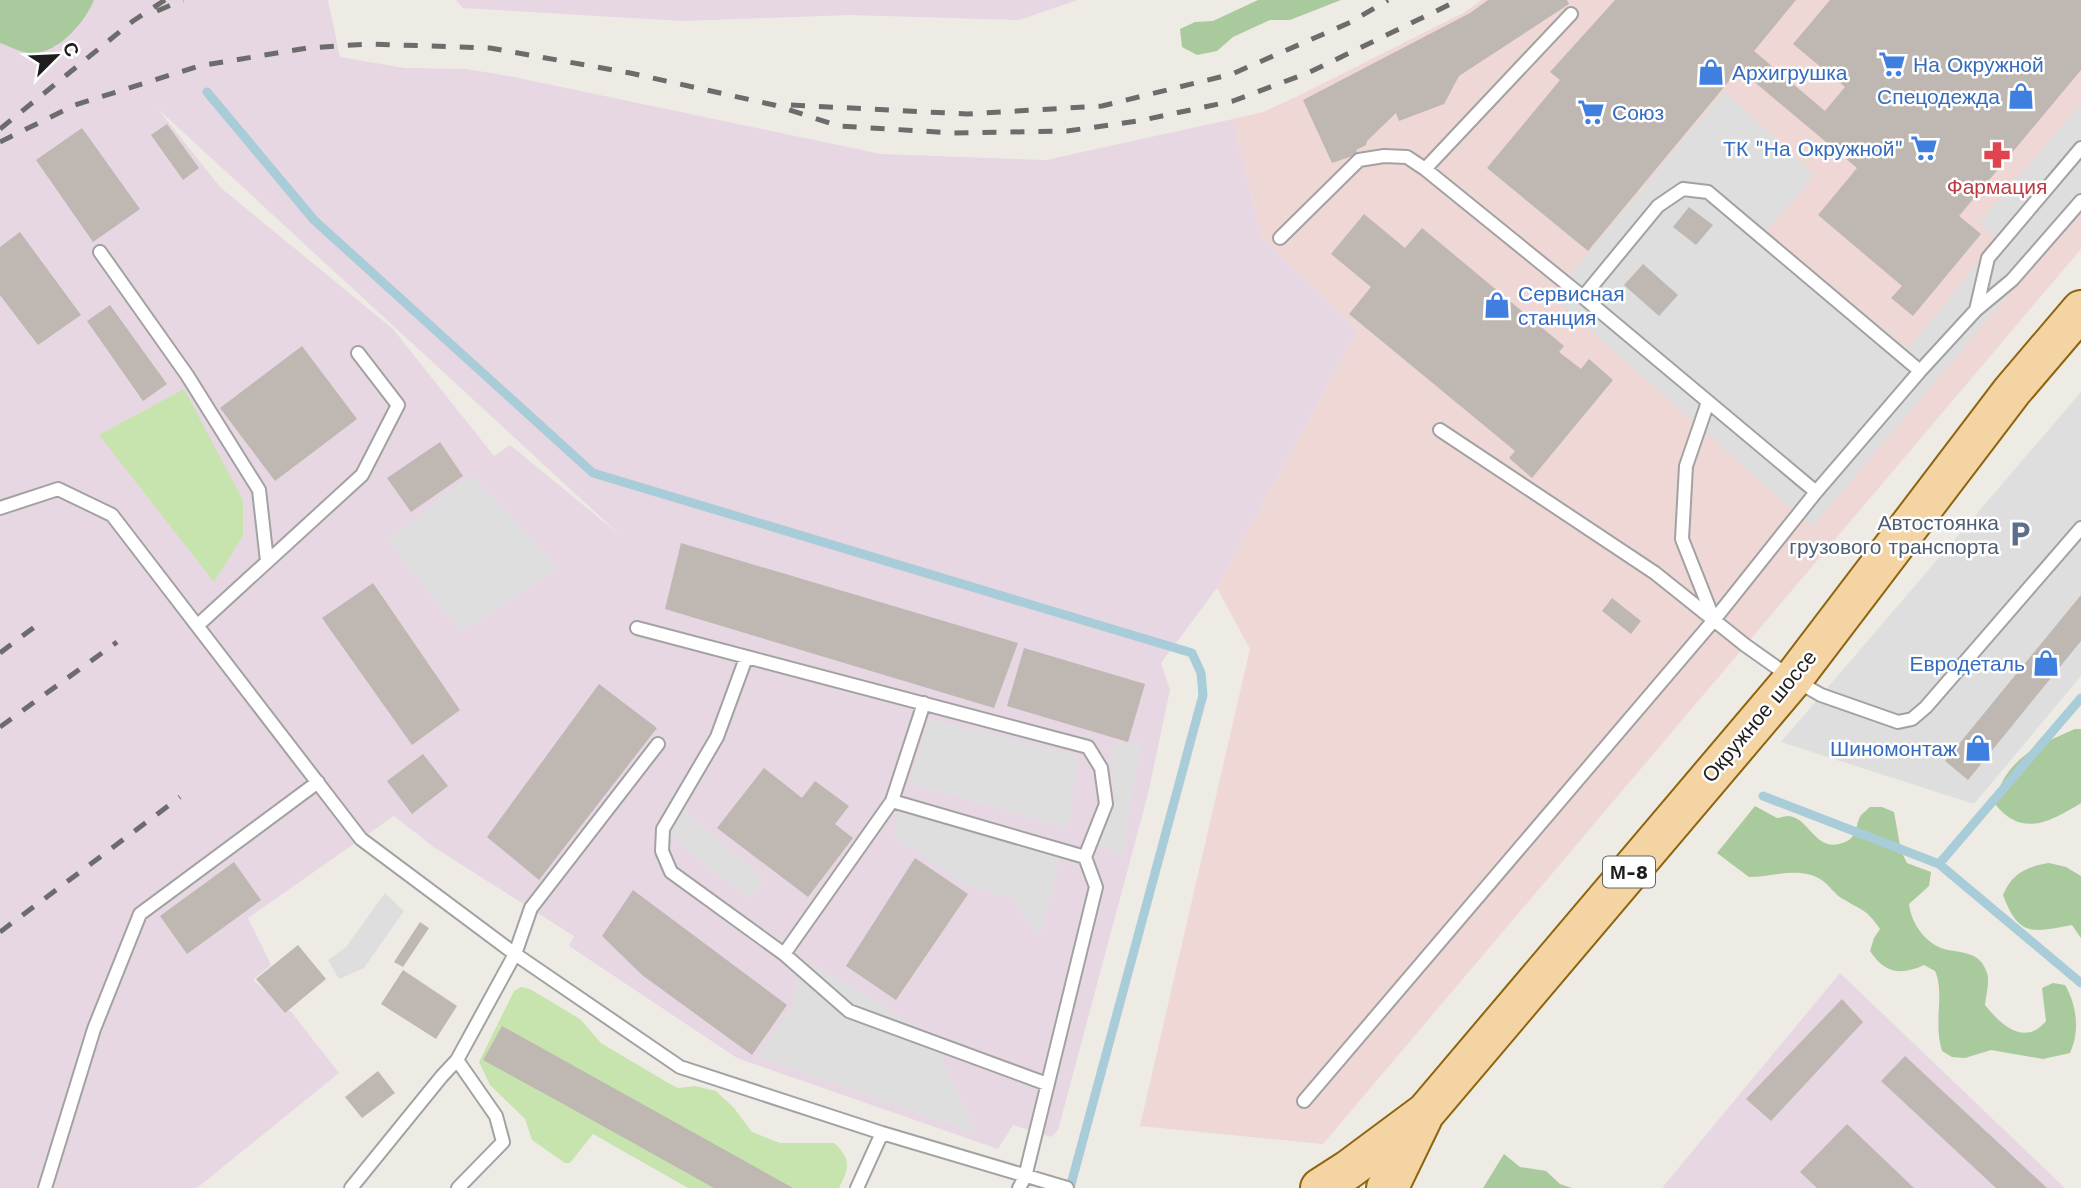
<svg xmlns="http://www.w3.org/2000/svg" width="2081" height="1188" viewBox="0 0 2081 1188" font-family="'Work Sans',sans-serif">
	<rect width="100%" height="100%" fill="#eeebe5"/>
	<!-- commercial -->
	<path fill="#eed7d5" d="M1481 0H2081V249L1323 1144 1140 1126 1250 649 1217 588 1358 330 1262 238 1233 119 1263 112 1298 96 1465 12Z"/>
	<!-- industrial -->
	<path fill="#e7d7e3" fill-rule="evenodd" d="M94 0H328L340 57 405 68 466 69 509 76 881 154 1046 160 1233 119 1262 238 1358 330 1217 588 1161 663 1170 690 1148 794 1058 1130 1051 1137 1013 1125 998 1149 737 1058 569 946 574 936 435 848 394 816 248 918 271 965 253 980 292 1013 339 1073 197 1188H0V43L20 51 56 46 75 28ZM158 109 620 535 510 445 494 456 393 329 221 188Z
		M456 0H1078L1019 20 849 15 682 21 463 8Z
		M1840 973 2065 1188H1662Z"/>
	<!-- grass -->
	<path fill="#c7e4ae" d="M184 389 243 500V536L214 582 99 435Z
		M521 987 530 989 580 1019 601 1043 670 1084 678 1088 695 1086 716 1091 734 1108 752 1132 780 1143H834C852 1159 849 1169 839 1188H688L593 1134 570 1163H565L532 1140 525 1119 490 1085 479 1062 514 991Z"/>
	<!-- forest -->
	<path fill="#a9ca9d" d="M0 0H94C85 22 58 54 32 53 21 53 11 47 0 43Z
		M1258 0H1341L1290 20H1270L1233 37 1217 51 1197 55 1182 47 1180 29 1195 22 1213 21Z
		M2075 729H2081V803C2050 822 2022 838 1995 804 2003 760 2038 745 2075 729Z
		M1755 806 1777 818C1781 818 1785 816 1788 816 1810 817 1815 855 1845 842 1858 837 1855 825 1861 815 1864 812 1867 810 1870 807H1882L1894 812 1901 851 1907 863 1931 872 1929 886 1909 904C1911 924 1927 946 1948 950 1965 953 1981 953 1987 973 1990 982 1986 995 1985 1005 2001 1025 2025 1047 2046 1021L2042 988 2053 983 2065 985C2077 1005 2080 1032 2070 1053L2043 1059 1991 1050 1965 1058 1952 1057 1942 1051C1933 1023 1945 993 1935 971L1924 965C1901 976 1884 973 1870 951L1874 938 1880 929C1866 908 1862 911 1843 899 1835 895 1830 886 1823 881 1801 865 1773 877 1749 877L1717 853Z
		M2049 863 2066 867 2081 876V938L2072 925C2033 932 2019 938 2003 895 2012 873 2026 867 2049 863Z
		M1504 1154 1520 1167 1546 1171 1560 1184 1572 1188H1483Z"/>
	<!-- parking -->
	<path fill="#dedede" d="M1724 91 1815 175 1765 232 1908 348 1997 240 1979 223 2081 103V209L1812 527 1552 296Z
		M2081 392V676L1974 804 1781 742Z
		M471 475 559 568 460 631 388 540Z
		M930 719 1079 756 1067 828 910 783Z
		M1141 743 1121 858 1099 844 1116 802 1110 745Z
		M671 799 764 879 748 899 657 824Z
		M899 812 1061 857 1040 936 1012 898 969 887 893 836Z
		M385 893 404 911 364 968 339 979 328 960 346 947Z
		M801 957 931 1035 976 1134 758 1056 793 1005Z"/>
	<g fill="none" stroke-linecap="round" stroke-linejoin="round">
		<!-- stream -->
		<path stroke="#a8ccd8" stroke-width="9" d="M207 92 314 220 593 473 1192 653 1201 673 1203 695 1070 1188
			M1763 796 1939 864 2081 983
			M1939 864 2081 698"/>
	</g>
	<!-- building -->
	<path fill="#beb7b2" d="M1488 0H1567L1569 4 1459 76 1444 104 1399 121 1396 113 1367 141 1366 145 1356 150 1358 154 1332 163 1303 100 1470 13Z
		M1615 0H1796L1754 51 1825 111 1845 87 1793 44 1830 0H2081V70L1959 216 1981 234 1913 316 1891 298 1902 286 1818 215 1857 168 1739 69 1588 251 1487 168 1560 80 1550 72Z
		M167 124 199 168 183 180 151 135Z
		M82 128 140 209 93 242 36 160Z
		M1689 207 1713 225 1696 245 1673 227Z
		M1364 214 1405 248 1422 228 1564 346 1559 352 1581 369 1589 359 1613 380 1532 478 1509 458 1515 451 1349 314 1371 287 1331 254Z
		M20 232 81 315 38 345 0 295V247Z
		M1643 264 1678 295 1659 316 1624 285Z
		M110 305 167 384 143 401 87 321Z
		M302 346 357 419 275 481 220 408Z
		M440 442 463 476 411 512 387 478Z
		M681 543 1018 643 994 708 665 609Z
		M373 583 460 710 412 745 322 618Z
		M2081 595V641L1968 780 1945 761Z
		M1612 598 1641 621 1631 634 1602 611Z
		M1024 648 1145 684 1128 742 1007 706Z
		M599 684 657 728 539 880 487 837Z
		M423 754 448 786 412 814 387 781Z
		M764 768 802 798 815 781 849 806 835 824 853 838 808 897 717 828Z
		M915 858 968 894 896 1000 846 966Z
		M234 862 261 900 187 954 160 916Z
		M633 890 787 1005 752 1055 642 975 602 936Z
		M420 922 429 928 403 967 394 962Z
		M298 945 326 979 285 1013 256 979Z
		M403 970 457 1006 436 1039 381 1004Z
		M1842 999 1863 1022 1771 1121 1746 1099Z
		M502 1026 793 1188H714L565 1105 483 1060Z
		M1905 1056 2047 1188H1996L1881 1081Z
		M378 1071 395 1093 362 1118 345 1097Z
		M1847 1124 1914 1188H1817L1800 1172Z"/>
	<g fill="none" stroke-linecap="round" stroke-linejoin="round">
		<defs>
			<path id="lane" d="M1425 169 1571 14
				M1280 238 1359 160 1384 156 1407 157 1425 169 1583 297 1816 492
				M100 252 187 375 259 490 267 561
				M1976 310 2012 280 2081 201
				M1920 371 1976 310 1988 258 2081 148
				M1708 402 1686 466 1682 539 1714 620
				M1440 430 1655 573 1745 645 1793 679 1821 695 1898 722 1912 719 1926 707 2081 528
				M0 508 58 489 112 515 361 839 515 954 680 1067 882 1133 1067 1188
				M198 625 362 475 398 405 358 353
				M637 628 1088 747 1101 768 1106 804 1085 857 1096 887 1025 1177 1019 1188
				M746 658 717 737 663 829 662 851 671 872 784 954 849 1011 1047 1084
				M892 801 1085 857
				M784 954 892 801 924 703
				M1304 1101 1714 620 1816 492 1920 371 1708 192 1683 189 1658 206 1583 297
				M45 1188 94 1029 140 914 318 782
				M351 1188 442 1076 457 1060
				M458 1188 503 1142 496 1116 457 1060 515 954 531 908 658 744
				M857 1188 882 1133"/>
			<path id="primary" d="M1320 1188 1348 1170 1426 1112 1793 679 2012 391 2081 310
				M1386 1188 1393 1179 1423 1117"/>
		</defs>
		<!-- lane casing -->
		<use href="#lane" stroke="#a2a2a2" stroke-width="16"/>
		<!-- primary casing -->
		<use href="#primary" stroke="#8c650c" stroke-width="42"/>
		<!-- lane -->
		<use href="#lane" stroke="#fff" stroke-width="12"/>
		<!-- primary -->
		<use href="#primary" stroke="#f4d4a3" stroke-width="38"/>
		<!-- rail -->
		<path stroke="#6c6c6c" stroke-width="5" stroke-dasharray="14 14" stroke-linecap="butt" d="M157 11 183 0
			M791 105 967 114 1102 106 1232 74 1351 22 1388 0
			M0 129 133 21 165 0
			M0 142 75 105 199 66 307 48 369 44 490 48 630 73 774 105 839 126 954 133 1067 131 1138 121 1233 101 1310 72 1459 0
			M0 653 41 622
			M0 727 117 642
			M0 932 180 797"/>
	</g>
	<!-- icons -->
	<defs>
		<symbol id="supermarket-bare" viewBox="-9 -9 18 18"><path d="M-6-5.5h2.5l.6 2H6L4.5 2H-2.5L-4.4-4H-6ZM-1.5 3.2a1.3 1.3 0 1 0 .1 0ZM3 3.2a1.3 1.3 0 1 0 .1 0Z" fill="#3f7fe0" stroke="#fff" stroke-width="2.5" paint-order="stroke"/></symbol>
		<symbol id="shop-bare" viewBox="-9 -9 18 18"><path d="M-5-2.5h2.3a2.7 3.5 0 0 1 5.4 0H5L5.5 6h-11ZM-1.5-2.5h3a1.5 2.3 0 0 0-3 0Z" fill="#3f7fe0" stroke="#fff" stroke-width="2.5" paint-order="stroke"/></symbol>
		<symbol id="pharmacy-bare" viewBox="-9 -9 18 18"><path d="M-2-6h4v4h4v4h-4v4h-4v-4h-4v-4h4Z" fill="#e0444e" stroke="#fff" stroke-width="2.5" paint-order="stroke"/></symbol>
		<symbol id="parking-bare" viewBox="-9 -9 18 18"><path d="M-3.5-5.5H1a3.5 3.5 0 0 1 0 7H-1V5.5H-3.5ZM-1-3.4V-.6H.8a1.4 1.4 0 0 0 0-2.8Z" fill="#5c6f8a" stroke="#fff" stroke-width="2.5" paint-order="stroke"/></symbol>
	</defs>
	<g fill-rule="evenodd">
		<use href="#supermarket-bare" x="1873" y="45" width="38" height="38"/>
		<use href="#shop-bare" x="1692" y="53" width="38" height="38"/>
		<use href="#shop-bare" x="2002" y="77" width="38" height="38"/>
		<use href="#supermarket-bare" x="1572" y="93" width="38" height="38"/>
		<use href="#supermarket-bare" x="1905" y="129" width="38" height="38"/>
		<use href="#pharmacy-bare" x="1978" y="136" width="38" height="38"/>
		<use href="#shop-bare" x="1478" y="286" width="38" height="38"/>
		<use href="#parking-bare" x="2001" y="515" width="38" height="38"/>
		<use href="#shop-bare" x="2027" y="644" width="38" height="38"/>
		<use href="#shop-bare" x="1959" y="729" width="38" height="38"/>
	</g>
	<g text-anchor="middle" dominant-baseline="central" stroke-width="5" stroke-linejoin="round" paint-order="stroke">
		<!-- shield labels -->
		<rect fill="#fff" stroke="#626262" stroke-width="2" x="1603" y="856.5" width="52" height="31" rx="5"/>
		<g font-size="19" font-weight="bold" fill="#1e1e1e">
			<text x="1629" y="872">М-8</text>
		</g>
		<!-- shop labels -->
		<g font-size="21" fill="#366cbe" stroke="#fff" text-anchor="start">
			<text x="1913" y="64">На Окружной</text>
			<text x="1732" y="72">Архигрушка</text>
			<text x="2000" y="96" text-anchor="end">Спецодежда</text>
			<text x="1612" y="112">Союз</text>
			<text x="1903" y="148" text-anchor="end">ТК "На Окружной"</text>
			<text x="1518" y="293">Сервисная<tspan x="1518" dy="24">станция</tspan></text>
			<text x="2025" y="663" text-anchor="end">Евродеталь</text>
			<text x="1957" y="748" text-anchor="end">Шиномонтаж</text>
		</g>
		<!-- health labels -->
		<g font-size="21" fill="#be3a42" stroke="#fff">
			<text x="1997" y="186">Фармация</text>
		</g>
		<!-- service labels -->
		<g font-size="21" fill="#4e5e75" stroke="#fff" text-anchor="end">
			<text x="1999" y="522">Автостоянка<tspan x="1999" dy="24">грузового транспорта</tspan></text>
		</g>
		<!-- street labels -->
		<g font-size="21" fill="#1e1e1e" stroke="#fff">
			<text transform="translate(1759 716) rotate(-50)">Окружное шоссе</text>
		</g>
	</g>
	<!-- north arrow -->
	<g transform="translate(56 56) rotate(66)" stroke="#ffffff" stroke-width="5" paint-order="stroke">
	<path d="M0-5L12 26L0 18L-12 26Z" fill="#1e1e1e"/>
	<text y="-10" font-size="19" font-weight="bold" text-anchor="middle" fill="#1e1e1e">С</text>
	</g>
</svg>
